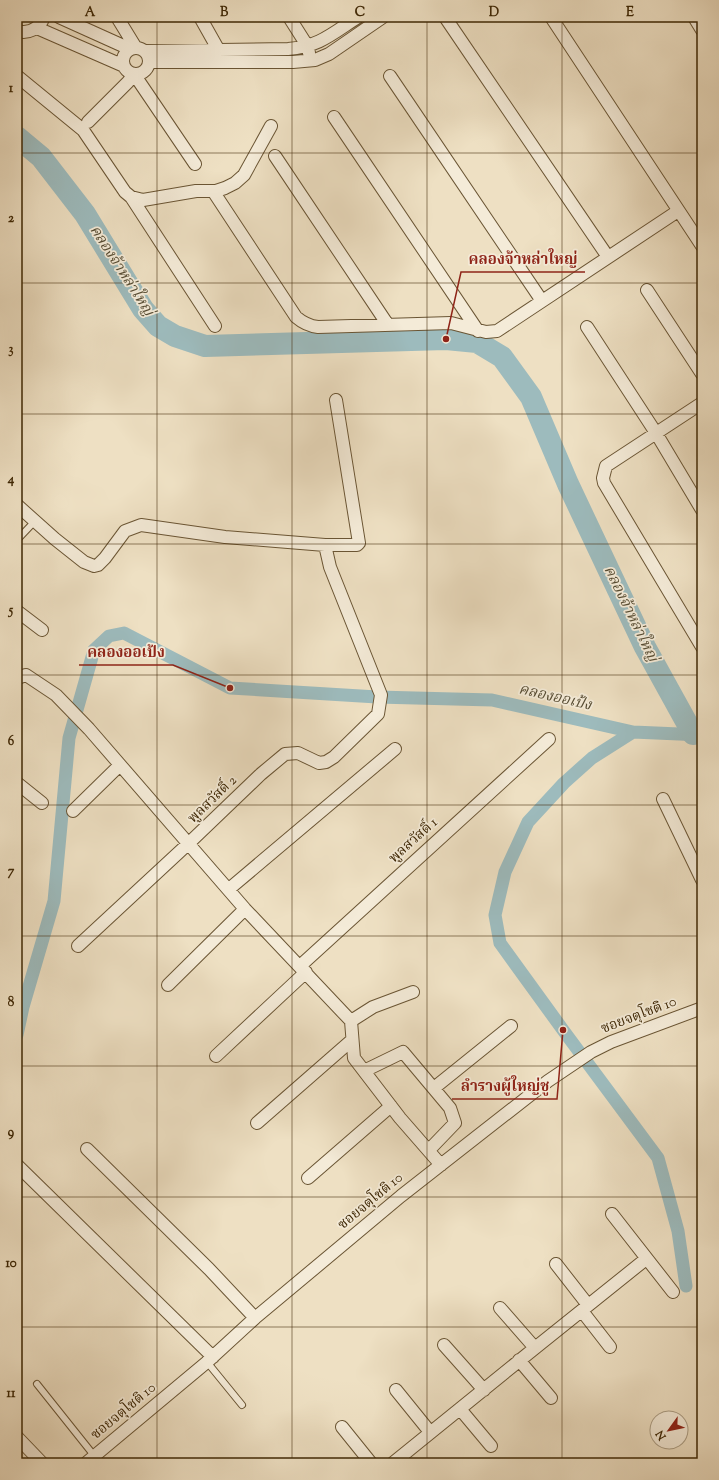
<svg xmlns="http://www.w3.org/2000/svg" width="719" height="1480" viewBox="0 0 719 1480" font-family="'Sorts Mill Goudy','Noto Serif Thai',serif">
	<rect width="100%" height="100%" fill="#eee0c3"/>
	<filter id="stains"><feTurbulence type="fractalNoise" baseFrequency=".005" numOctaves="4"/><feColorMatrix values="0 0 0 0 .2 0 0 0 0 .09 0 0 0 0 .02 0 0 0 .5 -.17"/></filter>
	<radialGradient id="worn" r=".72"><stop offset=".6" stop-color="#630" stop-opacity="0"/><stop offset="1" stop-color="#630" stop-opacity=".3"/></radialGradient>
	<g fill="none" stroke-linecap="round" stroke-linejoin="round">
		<!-- canal -->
		<path stroke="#9dbbbd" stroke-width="13" d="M633 732 592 758 564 783 528 822 505 872 495 915 500 943 563 1030 658 1158 678 1231 686 1286
			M17 1035 23 1007 54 901 69 738 94 650 109 636 124 633 230 688 377 697 492 700 633 732 702 735"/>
		<!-- river -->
		<path stroke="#9dbbbd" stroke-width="22" d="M17 137 41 157 85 214 143 309 158 326 175 336 205 346 446 339 477 342 502 357 531 397 568 484 645 647 693 734"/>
		<defs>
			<path id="service" d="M17 540 35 521
				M207 1362 242 1405
				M37 1384 100 1463"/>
			<path id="minor" d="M59 17 130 49
				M117 17 136 48
				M200 17 218 49V55
				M289 17 308 47 309 53
				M445 17 608 257
				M551 17 702 246
				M694 17 702 30
				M37 28 124 66
				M17 31C29 34 39 29 44 17
				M123 61a13 13 0 1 1 26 0a13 13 0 1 1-26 0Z
				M144 51 288 49C319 47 333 33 358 17
				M149 62H293L315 60 329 54 383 17
				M17 76 83 130 125 192 131 197 143 200 196 191H216L225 188 235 183 244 175 271 126
				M390 76 542 301
				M334 117 478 331
				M88 122 128 82 134 74 195 164
				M275 156 388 325
				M213 191 296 317C303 323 309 326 318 327L451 323 486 332 497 331 678 211
				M131 197 215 326
				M647 290 702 374
				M587 327 656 433 702 510
				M702 403 606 466 603 478 604 483 702 647
				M17 505 55 539 84 562 94 566 98 565 105 558 125 531 141 525 225 537 325 545 330 567 381 695 378 714 334 757 326 762 319 763 298 753 285 754 261 774 189 843 78 946
				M325 545H357L359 543 336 400
				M17 611 42 630
				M17 678 26 675 56 695 89 729 245 909 351 1021 354 1058 400 1118 441 1165
				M17 783 42 803
				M663 799 702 880
				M73 811 120 765
				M229 889 395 749
				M300 966 549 739
				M168 985 245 909
				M351 1021 373 1007 413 992
				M216 1056 306 972
				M364 1071 403 1052 450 1108 455 1123 429 1150
				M434 1088 511 1026
				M257 1123 352 1040
				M87 1149 209 1269 255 1318
				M17 1165 213 1357
				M308 1178 391 1106
				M612 1214 673 1292
				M556 1264 588 1305
				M500 1308 535 1348
				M582 1311 610 1347
				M444 1345 484 1390
				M519 1360 551 1398
				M396 1390 430 1432
				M460 1409 491 1446
				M342 1427 371 1463
				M17 1437 42 1463
				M86 1463 207 1362 255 1318 401 1196 548 1081 591 1052 611 1042 702 1008
				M393 1463 535 1348 646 1259"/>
		</defs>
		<!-- service casing -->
		<use href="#service" stroke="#6a5534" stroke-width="8"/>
		<!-- minor casing -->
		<use href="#minor" stroke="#6a5534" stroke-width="14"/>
		<!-- service -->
		<use href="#service" stroke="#f4ebd8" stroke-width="6"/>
		<!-- minor -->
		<use href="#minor" stroke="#f4ebd8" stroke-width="12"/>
	</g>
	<!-- grid -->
	<path fill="none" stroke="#3e2705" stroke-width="1" stroke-opacity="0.55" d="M157 17V1463M292 17V1463M427 17V1463M562 17V1463M17 153H702M17 283H702M17 414H702M17 544H702M17 675H702M17 805H702M17 936H702M17 1066H702M17 1197H702M17 1327H702"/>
	<g text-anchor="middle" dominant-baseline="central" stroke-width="3.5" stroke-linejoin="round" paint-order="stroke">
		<!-- street labels -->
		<g font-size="14" fill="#3e2705" stroke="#f4ebd8">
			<text transform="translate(213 800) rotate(-44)">พูลสวัสดิ์ 2</text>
			<text transform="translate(414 841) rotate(-42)">พูลสวัสดิ์ 1</text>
			<text transform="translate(639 1016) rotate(-21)">ซอยจตุโชติ 10</text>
			<text transform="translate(371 1202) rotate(-40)">ซอยจตุโชติ 10</text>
			<text transform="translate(124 1412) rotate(-40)">ซอยจตุโชติ 10</text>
		</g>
		<!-- water labels -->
		<g font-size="15" font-style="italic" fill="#564c33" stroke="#f4ebd8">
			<text transform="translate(121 271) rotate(57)">คลองจ้าหล่าใหญ่</text>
			<text transform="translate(630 614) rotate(64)">คลองจ้าหล่าใหญ่</text>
			<text transform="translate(555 698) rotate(13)">คลองออเป้ง</text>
		</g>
	</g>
	<!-- callouts -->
	<path fill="none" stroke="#8f2418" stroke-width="1.5" d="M446 339L461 272H585M230 688L173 665H79M563 1030L557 1099H452"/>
	<g fill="#8f2418" stroke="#f4ebd8" stroke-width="1.5">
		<circle cx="446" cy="339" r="4"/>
		<circle cx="230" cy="688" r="4"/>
		<circle cx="563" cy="1030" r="4"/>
	</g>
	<g font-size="15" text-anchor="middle" font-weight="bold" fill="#8f2418" stroke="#f4ebd8" stroke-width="3.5" stroke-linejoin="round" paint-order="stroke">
		<text x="523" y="264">คลองจ้าหล่าใหญ่</text>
		<text x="126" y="657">คลองออเป้ง</text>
		<text x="505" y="1091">ลำรางผู้ใหญ่ชู</text>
	</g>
	<!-- margin -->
	<rect width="719" height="1480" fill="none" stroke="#eee0c3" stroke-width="44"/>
	<!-- north arrow -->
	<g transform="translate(669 1430) rotate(237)"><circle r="19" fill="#f4ebd8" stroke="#ab9d84"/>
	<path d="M0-3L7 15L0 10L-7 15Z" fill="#8f2418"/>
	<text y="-6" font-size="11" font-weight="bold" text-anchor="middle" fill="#3e2705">N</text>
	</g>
	<rect x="22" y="22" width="675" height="1436" fill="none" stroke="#3e2705" stroke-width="1.5"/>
	<g font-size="13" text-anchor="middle" font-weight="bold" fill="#3e2705">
		<text x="90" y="16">A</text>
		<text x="224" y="16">B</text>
		<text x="360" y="16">C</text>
		<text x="494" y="16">D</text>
		<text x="630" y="16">E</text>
		<text x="11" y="92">1</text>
		<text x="11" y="222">2</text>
		<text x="11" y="353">3</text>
		<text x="11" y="483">4</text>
		<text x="11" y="614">5</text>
		<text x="11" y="745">6</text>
		<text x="11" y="875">7</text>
		<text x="11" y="1006">8</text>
		<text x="11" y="1136">9</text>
		<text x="11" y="1267">10</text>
		<text x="11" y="1397">11</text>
	</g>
	<rect width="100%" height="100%" filter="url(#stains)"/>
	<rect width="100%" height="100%" fill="url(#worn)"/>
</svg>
